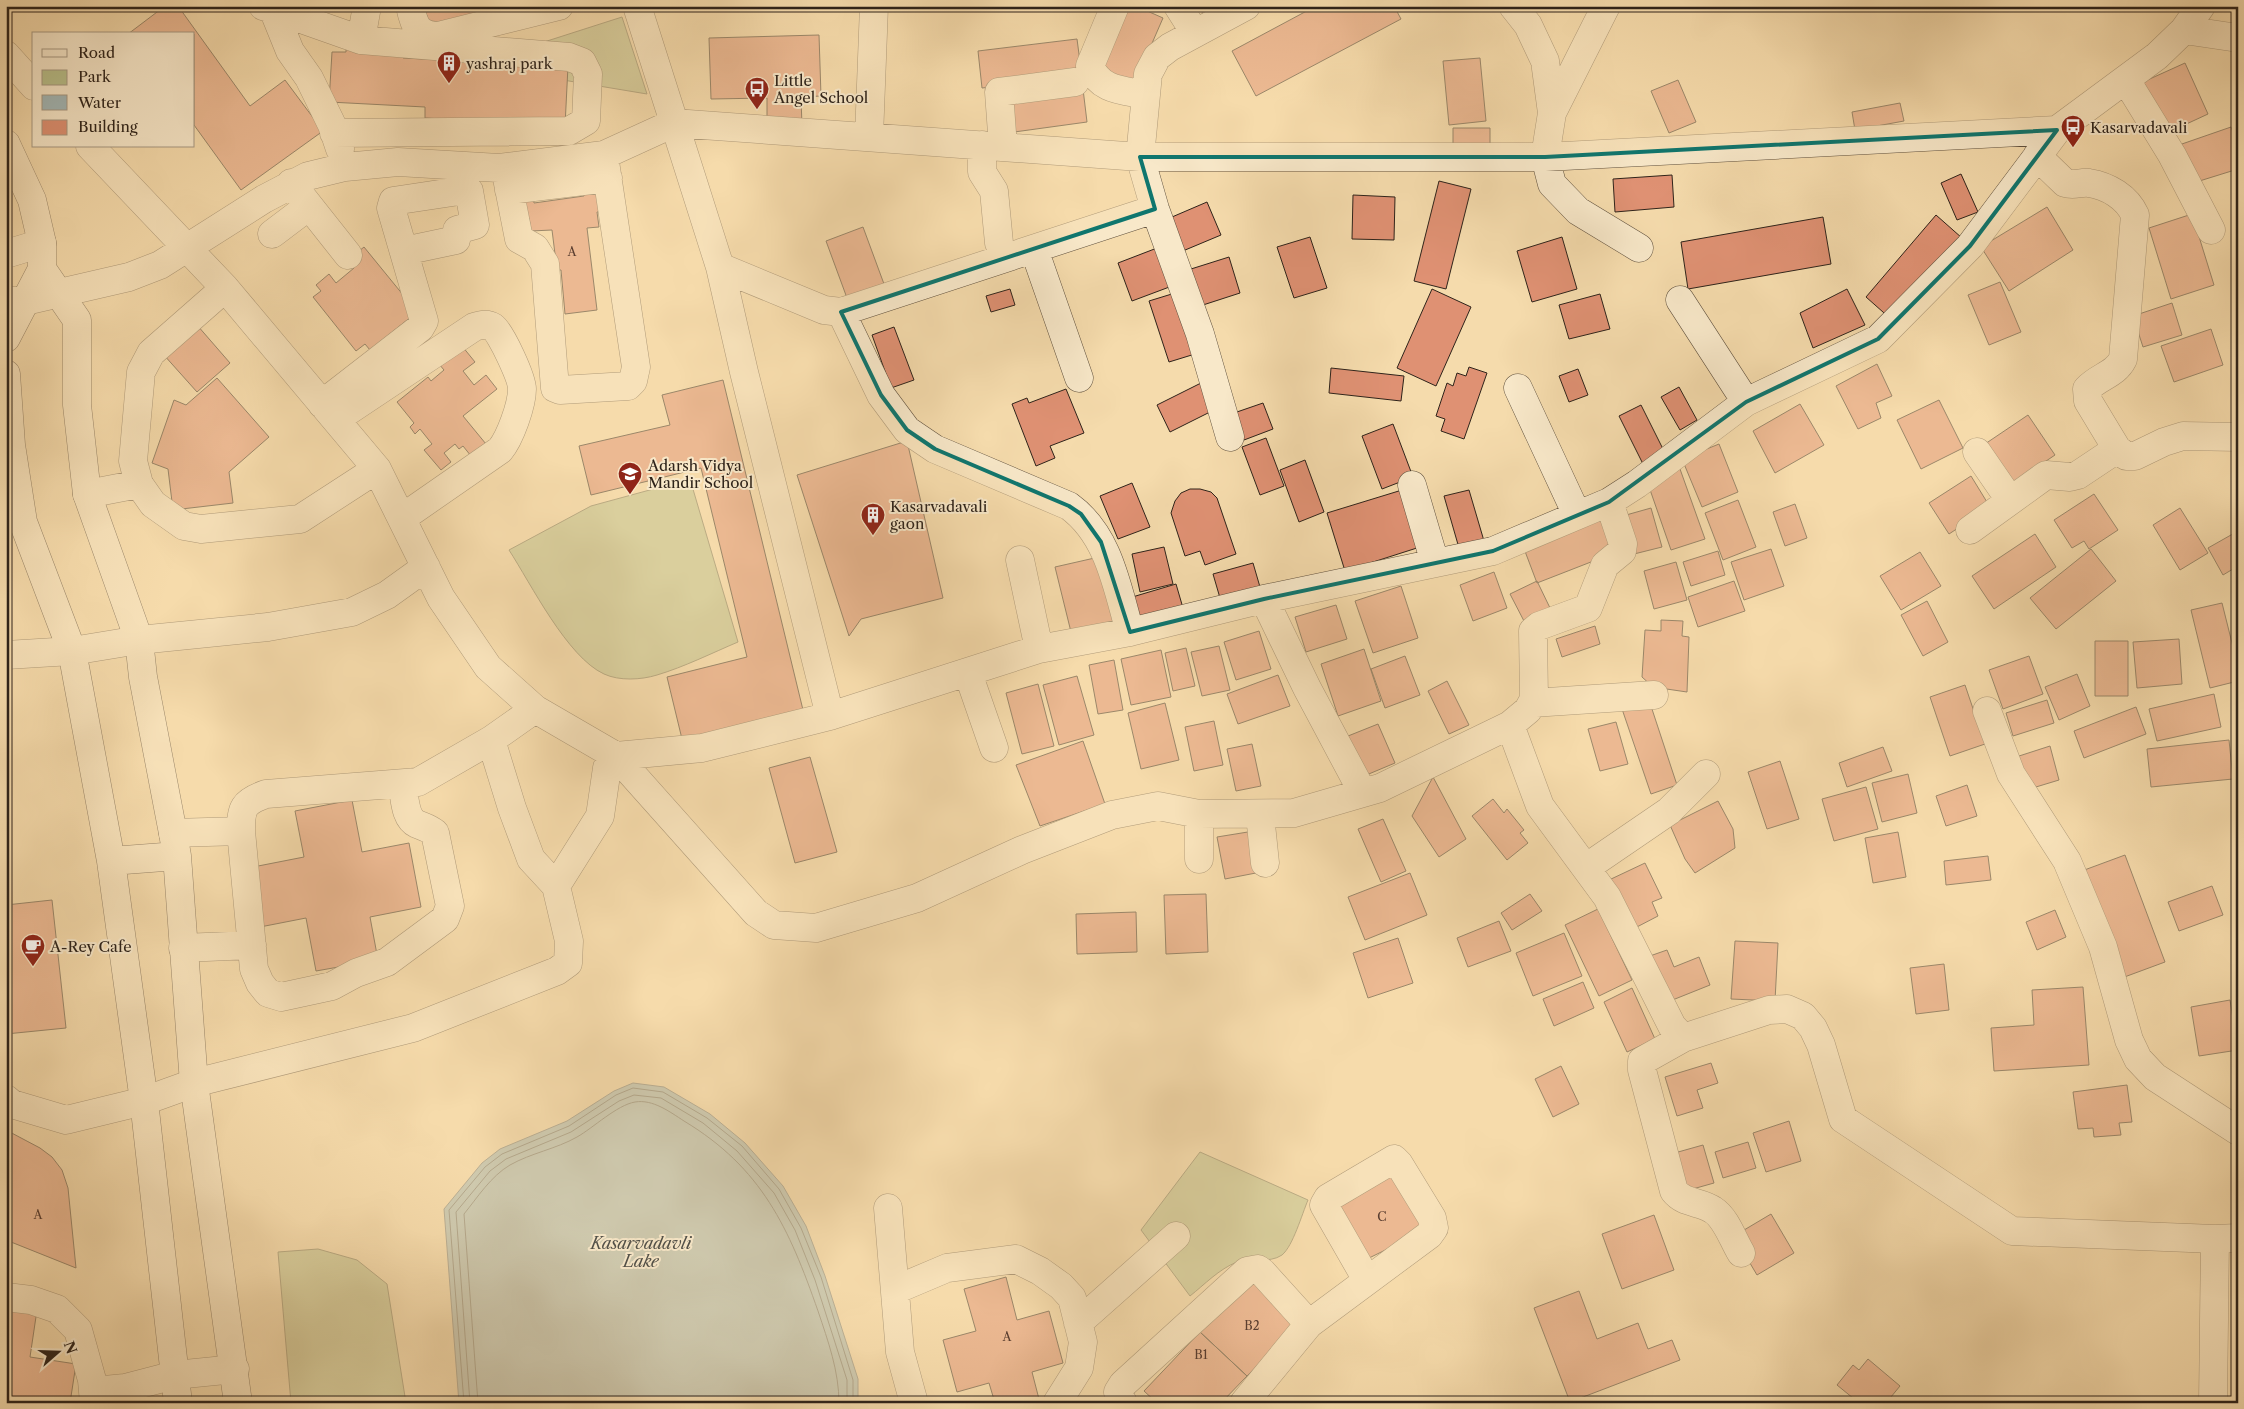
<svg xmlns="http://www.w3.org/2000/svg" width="2244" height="1409" viewBox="0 0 2244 1409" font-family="'Libre Caslon Text',serif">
	<rect width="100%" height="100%" fill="#f5dbac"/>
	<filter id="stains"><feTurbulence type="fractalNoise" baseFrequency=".004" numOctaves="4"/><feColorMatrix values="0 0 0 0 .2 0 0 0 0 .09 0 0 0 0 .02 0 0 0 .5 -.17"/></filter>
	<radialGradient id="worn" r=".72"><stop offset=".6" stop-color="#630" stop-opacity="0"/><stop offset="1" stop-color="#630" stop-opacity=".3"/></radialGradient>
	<!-- green -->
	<path fill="#b9c18c" stroke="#747253" d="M622 17 647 94 527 74 519 50Z
		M690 479 738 642C712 653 684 667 657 675 641 680 619 681 604 674 567 657 531 584 509 550L591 506Z
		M1200 1152 1308 1200C1302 1214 1293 1246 1282 1255 1269 1264 1250 1257 1237 1262 1219 1269 1204 1285 1190 1296L1141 1230Z
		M318 1249 357 1260 387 1284 406 1403H291L278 1252Z"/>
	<!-- water -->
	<path fill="#a3b8b7" stroke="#747c78" d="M633 1083 664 1087 710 1114 745 1143 783 1186 806 1226 825 1276 858 1379V1403H459L444 1209 482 1163 500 1149 567 1121 614 1091Z"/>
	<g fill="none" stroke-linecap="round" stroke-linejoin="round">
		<!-- shore -->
		<path stroke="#686e68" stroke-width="1" d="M464 1403 449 1210 485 1167 502 1154 569 1126 616 1095 633 1088 663 1092 707 1118 742 1146 779 1189 801 1228 821 1277 853 1380V1403
			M470 1403 456 1212 490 1171 506 1159 571 1132 619 1101 634 1095 661 1098 703 1123 737 1151 774 1193 795 1230 815 1280 847 1380V1403
			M478 1403 464 1214C477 1198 491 1176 510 1165 531 1153 556 1149 577 1137 593 1128 617 1105 635 1102 653 1099 670 1112 684 1121 762 1168 789 1228 818 1311 828 1341 839 1371 839 1403"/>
	</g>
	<!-- building -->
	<path fill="#df9173" stroke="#2e231a" d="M165 6H178L250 106 285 80 323 131 241 190 194 125V34H128Z
		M424 6H505L432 33Z
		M1126 6H1136L1163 18 1133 87 1097 72Z
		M1199 6H1232L1206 20Z
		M1316 6H1394L1401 19 1256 96 1232 51Z
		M819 35 821 96 801 97 802 127 767 128V98L711 99 709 38Z
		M1077 39 1082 77 982 88 978 51Z
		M346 47 404 50 403 58 568 66 565 126 425 118V107L329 102 332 52H346Z
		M1480 58 1486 121 1449 125 1443 61Z
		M2185 63 2208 114 2167 133 2143 82Z
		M1678 80 1696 122 1669 133 1651 91Z
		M1083 89 1087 122 1007 133 1003 100Z
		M1900 103 1904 121 1855 130 1852 112Z
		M2231 127 2238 146V169L2193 183 2179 145Z
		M1453 128H1490V151H1453Z
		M1961 174 1978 212 1957 220 1941 183Z
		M1672 175 1674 207 1615 212 1613 179Z
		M1439 181 1471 189 1446 289 1414 281Z
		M603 185 606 211 597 212 599 227 587 228 597 310 565 314 561 270H557L552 230 531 231 529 218 518 219 515 195 533 194 534 203 584 196 583 187Z
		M1353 195 1395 197 1394 240 1352 239Z
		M1207 202 1221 235 1178 253 1165 220Z
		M2047 207 2073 250 2009 291 1981 247Z
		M2192 214 2214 285 2171 299 2149 228Z
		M1936 215 1962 238 1892 320 1866 297Z
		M1823 217 1831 264 1688 289 1681 242Z
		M863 227 884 284 847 298 826 241Z
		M1310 237 1327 288 1294 298 1277 247Z
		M1562 237 1577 289 1532 302 1517 251Z
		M364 247 417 312 370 350 365 344 356 351 313 297 321 291 316 285 329 274 336 283 354 268 348 260Z
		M1157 248 1172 286 1132 301 1118 263Z
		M1229 257 1240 293 1203 305 1191 269Z
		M2000 282 2021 332 1989 345 1968 295Z
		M1010 289 1015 305 991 312 986 296Z
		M1432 289 1471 307 1436 386 1397 368Z
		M1847 289 1865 325 1813 348 1800 313Z
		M1175 293 1195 354 1169 362 1149 301Z
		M1600 294 1610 329 1569 339 1559 305Z
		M2172 303 2182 335 2143 347 2133 316Z
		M197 325 230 363 197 392 163 354Z
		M894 327 914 380 891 388 872 335Z
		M2211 329 2223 365 2174 382 2161 346Z
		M462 346 475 362 463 371 474 385 486 375 497 389 463 416 486 444 471 456 463 446 459 449 455 444 444 453 451 462 441 470 424 450 432 444 420 429 415 434 410 427 414 423 397 402 428 377 431 381 444 370 439 364Z
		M1877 364 1892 396 1876 403 1881 418 1858 429 1836 386Z
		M1469 367 1487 373 1464 439 1441 431 1445 419 1436 416 1447 383 1453 386 1457 373 1466 376Z
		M1331 368 1404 376 1401 401 1329 393Z
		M1578 369 1588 395 1569 402 1559 376Z
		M217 378 269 437 229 472 233 503 173 510 168 469 152 463 174 400 186 405Z
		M723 380 803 710 682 739 667 677 747 657 701 468 591 495 579 446 670 425 662 395Z
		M1203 382 1216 409 1170 432 1157 405Z
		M1679 387 1697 420 1680 430 1661 397Z
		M1066 389 1084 433 1050 446 1055 458 1036 466 1012 404 1027 398 1029 403Z
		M1939 400 1963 448 1921 469 1897 420Z
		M1263 403 1273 429 1244 440 1234 413Z
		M1800 404 1824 445 1775 473 1753 431Z
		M1641 405 1666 455 1644 466 1619 416Z
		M2028 415 2055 455 2009 486 1982 446Z
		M1393 424 1413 477 1382 489 1362 436Z
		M1266 438 1284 486 1260 495 1242 447Z
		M907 441 943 598 861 619 849 636 797 475Z
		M1719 444 1738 492 1702 507 1682 459Z
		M1305 460 1324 512 1299 522 1280 470Z
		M1680 469 1705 539 1671 550 1647 481Z
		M1971 476 1990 507 1949 534 1929 503Z
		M1132 483 1150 527 1118 539 1100 496Z
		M1190 489H1200L1211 492 1217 498 1236 554 1205 565 1200 551 1185 556 1171 513 1175 501 1181 493Z
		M1402 490 1420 547 1345 571 1327 513Z
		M1469 490 1484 541 1459 548 1444 496Z
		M2094 494 2118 530 2089 549 2084 541 2072 548 2054 520Z
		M1738 500 1756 547 1723 560 1705 513Z
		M1795 504 1807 538 1785 546 1773 512Z
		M1651 508 1662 547 1630 555 1619 517Z
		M2180 508 2208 553 2180 570 2153 525Z
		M1600 516 1614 553 1537 583 1523 546Z
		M2238 531V566L2223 575 2208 548Z
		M2035 534 2056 567 1994 609 1972 576Z
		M1164 547 1173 584 1140 592 1132 554Z
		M1771 549 1784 586 1744 600 1731 562Z
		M2091 549 2116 581 2056 629 2030 598Z
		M1718 551 1725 575 1691 586 1683 562Z
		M1920 552 1941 586 1901 610 1880 576Z
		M1099 557 1115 621 1071 632 1055 567Z
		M1676 562 1687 600 1654 609 1644 571Z
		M1253 563 1260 587 1220 598 1213 574Z
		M1494 572 1507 608 1473 621 1460 585Z
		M1537 581 1551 610 1525 623 1510 594Z
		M1734 581 1745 611 1698 627 1688 597Z
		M1176 584 1183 608 1136 621 1129 598Z
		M1401 586 1418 638 1373 653 1355 601Z
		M1927 601 1948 642 1923 656 1901 615Z
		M2222 603 2238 667V681L2210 688 2191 610Z
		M1336 605 1347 639 1306 652 1295 617Z
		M1661 620 1683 621 1682 636 1689 637 1687 692 1653 687 1642 677 1645 630 1661 631Z
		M1595 626 1600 644 1562 657 1556 639Z
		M1259 631 1271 669 1236 680 1224 642Z
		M2179 639 2182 684 2137 688 2133 642Z
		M2095 641H2128V696H2095Z
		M1219 646 1230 690 1202 696 1191 652Z
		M1186 648 1195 686 1173 691 1165 653Z
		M1364 649 1381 701 1338 716 1321 664Z
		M1161 650 1171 697 1131 705 1121 659Z
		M1405 656 1420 695 1385 708 1371 669Z
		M2029 656 2043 694 2003 709 1989 670Z
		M1114 660 1123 710 1098 714 1089 665Z
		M2077 674 2090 706 2059 720 2045 687Z
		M1278 675 1290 706 1238 724 1227 694Z
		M1077 676 1094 735 1059 745 1043 685Z
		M1447 681 1469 725 1449 734 1428 691Z
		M1038 684 1054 746 1022 754 1006 693Z
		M1965 685 1985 744 1950 756 1930 697Z
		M2214 694 2221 727 2157 741 2149 709Z
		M1648 697 1677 785 1651 794 1621 706Z
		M2047 700 2054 723 2013 736 2006 713Z
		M1165 703 1179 760 1141 769 1128 713Z
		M2136 707 2146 734 2084 758 2074 731Z
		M1214 721 1223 765 1194 771 1185 727Z
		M1616 722 1628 764 1600 771 1588 729Z
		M1378 724 1395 763 1364 776 1348 736Z
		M2229 740 2233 779 2151 787 2147 749Z
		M1083 741 1105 804 1040 826 1016 765Z
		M1252 744 1261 786 1236 791 1227 749Z
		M2050 746 2059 780 2026 790 2016 757Z
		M1883 747 1892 771 1847 787 1839 763Z
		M810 757 837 852 795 863 769 768Z
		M1780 761 1799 819 1767 829 1748 772Z
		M1908 774 1917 813 1882 822 1872 783Z
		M1433 777 1466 839 1439 857 1412 816Z
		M1967 785 1977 816 1946 826 1936 796Z
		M1866 787 1878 829 1834 841 1822 799Z
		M1493 799 1504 813 1507 809 1524 830 1520 833 1528 843 1507 860 1472 816Z
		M352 800 362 852 409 843 421 907 370 917 378 960 316 971 306 918 260 927 248 868 304 857 295 811Z
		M1718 801 1733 829 1735 848 1695 873 1685 859 1670 825Z
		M1383 819 1406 871 1381 882 1358 829Z
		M1254 831 1261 872 1225 879 1217 837Z
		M1898 832 1906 877 1873 883 1865 838Z
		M2125 855 2165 962 2119 979 2079 872Z
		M1988 856 1991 880 1946 885 1944 861Z
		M1645 863 1662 898 1652 902 1658 916 1633 929 1609 880Z
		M1410 873 1427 915 1365 940 1348 897Z
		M2212 886 2223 915 2179 931 2168 902Z
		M1206 894 1208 952 1166 954 1164 895Z
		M1530 894 1542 911 1512 930 1501 913Z
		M52 900 66 1028 6 1034V905Z
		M1598 909 1632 980 1599 996 1565 925Z
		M2055 910 2066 937 2037 950 2026 922Z
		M1136 912 1137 952 1077 954 1076 914Z
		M1499 921 1511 951 1468 967 1457 938Z
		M1564 933 1582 976 1533 996 1516 953Z
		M1398 938 1413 983 1368 998 1353 953Z
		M1735 941 1778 943 1775 1001 1731 999Z
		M1667 950 1674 967 1699 957 1710 985 1665 1003 1647 957Z
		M1944 964 1949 1010 1916 1014 1910 968Z
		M1583 982 1594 1008 1554 1026 1543 999Z
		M2083 987 2089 1065 1994 1071 1991 1028 2034 1025 2032 990Z
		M1632 988 1655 1039 1627 1052 1604 1002Z
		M2230 1000 2238 1050 2199 1056 2191 1007Z
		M1711 1063 1718 1083 1697 1090 1703 1108 1677 1116 1665 1077Z
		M1561 1066 1579 1104 1553 1117 1535 1079Z
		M2127 1085 2132 1122 2119 1123 2121 1135 2094 1137 2093 1128 2078 1129 2073 1092Z
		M1789 1121 1801 1161 1766 1172 1753 1133Z
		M6 1130 40 1148 52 1157 62 1170 68 1188 76 1268 6 1240Z
		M1748 1142 1756 1168 1723 1178 1715 1152Z
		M1703 1145 1714 1183 1682 1192 1671 1154Z
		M1402 1170 1430 1228 1363 1261 1334 1203Z
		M1771 1214 1794 1253 1757 1275 1734 1236Z
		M1654 1215 1674 1270 1622 1289 1602 1234Z
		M1257 1274 1304 1318 1247 1376 1200 1332Z
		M1006 1277 1017 1320 1049 1311 1063 1363 1032 1372 1040 1403H995L989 1383 957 1392 943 1340 976 1331 964 1289Z
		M1579 1291 1597 1339 1638 1323 1648 1349 1672 1340 1680 1360 1570 1402 1534 1308Z
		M6 1305 37 1310 30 1357 76 1364 70 1403H52L24 1398 23 1403H6Z
		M1200 1332 1247 1376 1221 1403H1157L1144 1391Z
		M1868 1359 1900 1386 1886 1403H1859L1837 1385 1853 1365 1859 1370Z"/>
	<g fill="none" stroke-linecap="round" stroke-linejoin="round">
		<defs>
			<path id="street" d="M263 6 273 9 290 51 309 78 332 125 340 149
				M274 6 273 9 361 40 367 6
				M410 6C414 25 417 35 438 36L559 6
				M637 6 720 267 744 372 830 716
				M1115 6 1090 66C1100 91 1123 90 1146 95
				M1178 6 1195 33
				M1513 6 1528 25 1545 61 1552 113 1545 157 1552 184 1578 211 1639 248
				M2184 30 2238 38
				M6 55 34 86
				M2126 80 2172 155 2211 230
				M1552 113 1606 6
				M334 133 569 131 586 121 588 74 582 62 569 57 361 40
				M869 137 874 6
				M982 145V172L994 191 999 243
				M90 146 225 288 377 469 441 598 488 667 535 709 616 756 756 913 774 925 816 928 917 898 1022 850 1112 815 1158 806 1199 814 1294 813 1380 788 1510 725 1528 710 1534 699 1533 631 1539 626 1588 608 1605 565 1622 551 1623 544 1609 502
				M1003 147 999 92 1075 82
				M2037 156 2065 183C2074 186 2080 182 2089 183 2108 186 2127 197 2135 215L2123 359C2115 375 2099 376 2087 389L2088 401 2117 449 2126 456H2135L2164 442 2183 436 2238 437
				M505 168 519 239 535 248 545 264 555 388 560 390 628 386 633 381 636 367 604 155
				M291 183 348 255
				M509 190 608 178
				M272 234 309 206
				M1034 249 1079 378
				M6 254 42 243
				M720 267 824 310 841 312 1155 209
				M225 288 151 353 141 372 133 461 139 484 153 504 184 526 201 529 300 519 377 469
				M1680 300 1746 402
				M6 301H25L129 277 160 265 264 199 308 176 345 167 398 162 499 168 604 155 674 123 1140 157H1545L2057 130
				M841 312 881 395 907 430 935 449 1069 506C1109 535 1117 587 1130 632
				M1518 388 1577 515
				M322 404 420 328 424 321 391 208 393 201 466 190 469 191 475 225 457 230 456 240 404 251
				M336 419 474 327C481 325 487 323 493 327 501 333 522 378 522 389 522 405 510 438 500 450L402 518
				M1230 437 1200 334 1155 209 1140 157 1148 74 1157 57 1170 47 1246 6
				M1977 452 2010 500
				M1412 485 1435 563
				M87 494 139 484
				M1970 530 2046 475 2070 477 2078 475 2117 449
				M1020 560 1039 649
				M1264 599 1307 688 1363 793
				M6 655 72 651 139 640 268 627 352 612 387 595 426 567
				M968 673 994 748
				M1532 703 1654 695
				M1987 711 2011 774 2067 861 2103 947 2129 1040 2138 1059 2155 1077 2238 1131
				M1510 725 1540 806 1607 897 1672 1026 1683 1038
				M402 784C405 796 404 818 417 824 424 827 429 828 435 833L450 906 445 919 387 962 356 973 332 986 281 997 268 993 260 983 254 969 241 831C241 808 243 802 266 794L418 782 491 740 535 709
				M1260 815 1265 863
				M173 833 241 831
				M1199 859V814
				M1587 867 1669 811 1706 774
				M556 886 600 816 607 768 616 756 702 748 830 716 1039 649 1130 632 1264 599 1493 551 1609 502 1637 484 1746 402 1878 339 1970 246 2057 130 2157 56 2184 30 2201 6
				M183 948 252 945
				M6 1099 12 1104 66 1120 144 1101 194 1083 413 1028 557 971 568 963 569 941 556 886 531 859 512 808 491 740
				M888 1208 900 1352 914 1403
				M1741 1253C1733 1240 1726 1218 1713 1210 1700 1201 1684 1204 1674 1191L1642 1070V1061L1683 1038 1769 1010 1787 1009 1803 1016 1813 1028 1821 1045 1843 1119 2012 1231 2215 1239 2238 1238
				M895 1290 947 1268 1016 1259 1040 1271 1061 1286 1072 1298 1083 1342 1079 1368 1057 1403
				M6 1297 31 1300 57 1309 78 1330 92 1380 94 1403
				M1078 1323 1176 1236
				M94 1391 125 1388 175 1375 235 1369
				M1123 1403 1118 1392 1123 1384 1247 1271 1258 1269 1262 1272 1309 1324
				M1244 1403 1309 1324 1429 1235 1434 1228 1432 1218 1399 1164 1394 1159 1328 1198 1324 1205 1367 1280
				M2213 1403 2215 1239"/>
			<path id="secondary" d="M6 144 32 200 42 243V269L6 338
				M42 269 77 320V405L87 494 139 640 143 677 173 833 177 856 194 1083 238 1403
				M6 374 11 445 23 522 72 651 111 861 144 1101 178 1403
				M111 861 177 856"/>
		</defs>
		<!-- street casing -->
		<use href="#street" stroke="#60513e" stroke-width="29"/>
		<!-- secondary casing -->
		<use href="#secondary" stroke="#2e231a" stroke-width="29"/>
		<!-- street -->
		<use href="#street" stroke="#f8e8c9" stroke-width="28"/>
		<!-- secondary -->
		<use href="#secondary" stroke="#f8e8c9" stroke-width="28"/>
	</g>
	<!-- marked area -->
	<path d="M0 0H2244V1409H0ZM2057 130 1970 246 1878 339 1746 402 1609 502 1493 551 1264 599 1130 632 1101 542 1081 514 1069 506 935 449 907 430 881 395 841 312 1155 209 1140 157H1545Z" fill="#f5dbac" fill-opacity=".55" fill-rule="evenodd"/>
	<path fill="none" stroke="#0f766e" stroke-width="4" stroke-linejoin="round" d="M2057 130 1970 246 1878 339 1746 402 1609 502 1493 551 1264 599 1130 632 1101 542 1081 514 1069 506 935 449 907 430 881 395 841 312 1155 209 1140 157H1545Z"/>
	<!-- icons -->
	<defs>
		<symbol id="building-pin" viewBox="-11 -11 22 30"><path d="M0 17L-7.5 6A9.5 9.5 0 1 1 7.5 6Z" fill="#8f2418" stroke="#f8e8c9"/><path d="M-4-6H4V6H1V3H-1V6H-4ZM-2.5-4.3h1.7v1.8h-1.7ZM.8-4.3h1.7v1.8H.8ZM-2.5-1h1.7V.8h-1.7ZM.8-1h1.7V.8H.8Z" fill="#fff"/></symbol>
		<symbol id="bus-pin" viewBox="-11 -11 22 30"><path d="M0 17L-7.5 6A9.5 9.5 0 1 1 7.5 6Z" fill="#8f2418" stroke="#f8e8c9"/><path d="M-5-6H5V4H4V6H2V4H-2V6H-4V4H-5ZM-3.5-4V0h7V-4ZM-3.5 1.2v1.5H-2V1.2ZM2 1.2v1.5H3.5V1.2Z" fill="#fff"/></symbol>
		<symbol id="school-pin" viewBox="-11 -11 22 30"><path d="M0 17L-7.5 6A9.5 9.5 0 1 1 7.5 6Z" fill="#8f2418" stroke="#f8e8c9"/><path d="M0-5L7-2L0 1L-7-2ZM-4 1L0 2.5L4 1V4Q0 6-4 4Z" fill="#fff"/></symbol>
		<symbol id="cafe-pin" viewBox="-11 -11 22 30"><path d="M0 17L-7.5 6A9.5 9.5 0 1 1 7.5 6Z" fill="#8f2418" stroke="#f8e8c9"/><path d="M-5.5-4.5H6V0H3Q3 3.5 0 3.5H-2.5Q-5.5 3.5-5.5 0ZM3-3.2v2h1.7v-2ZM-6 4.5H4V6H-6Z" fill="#fff"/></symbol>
	</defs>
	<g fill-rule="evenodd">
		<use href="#building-pin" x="435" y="49" width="28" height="38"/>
		<use href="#bus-pin" x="743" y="75" width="28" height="38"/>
		<use href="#bus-pin" x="2059" y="113" width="28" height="38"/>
		<use href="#school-pin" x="616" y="460" width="28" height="38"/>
		<use href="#building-pin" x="859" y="501" width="28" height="38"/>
		<use href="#cafe-pin" x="19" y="932" width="28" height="38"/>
	</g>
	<g text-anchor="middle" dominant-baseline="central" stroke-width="4" stroke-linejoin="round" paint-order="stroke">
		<!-- number labels -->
		<g font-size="12" fill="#5a3e30">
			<text x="572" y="251">A</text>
			<text x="38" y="1214">A</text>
			<text x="1382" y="1216">C</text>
			<text x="1252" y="1325">B2</text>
			<text x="1007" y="1336">A</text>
			<text x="1201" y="1354">B1</text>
		</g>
		<!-- poi labels -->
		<g font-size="15" fill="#2e231a" stroke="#f8e8c9" text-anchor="start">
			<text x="466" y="63">yashraj park</text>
			<text x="774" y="80">Little<tspan x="774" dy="17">Angel School</tspan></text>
			<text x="2090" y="127">Kasarvadavali</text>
			<text x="648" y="465">Adarsh Vidya<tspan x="648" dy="17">Mandir School</tspan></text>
			<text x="890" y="506">Kasarvadavali<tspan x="890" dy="17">gaon</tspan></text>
			<text x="50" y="946">A-Rey Cafe</text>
		</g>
		<!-- water labels -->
		<g font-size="16" font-style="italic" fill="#515049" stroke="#f8e8c9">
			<text x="641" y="1243">Kasarvadavli<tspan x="641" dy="18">Lake</tspan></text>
		</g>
	</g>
	<!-- margin -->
	<rect width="2244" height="1409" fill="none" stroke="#f5dbac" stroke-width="25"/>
	<rect x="8" y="8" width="2229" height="1394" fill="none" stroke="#2e231a" stroke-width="2.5"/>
	<rect x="12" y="12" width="2219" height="1384" fill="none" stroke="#2e231a"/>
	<!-- legend -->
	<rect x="32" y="32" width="162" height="115" fill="#f8e8c9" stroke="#a79983"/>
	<rect x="42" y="49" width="25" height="8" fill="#f8e8c9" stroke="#a79983"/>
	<text x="78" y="58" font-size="15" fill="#2e231a">Road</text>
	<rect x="42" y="70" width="25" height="15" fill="#b9c18c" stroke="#a79983"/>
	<text x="78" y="82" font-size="15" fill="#2e231a">Park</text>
	<rect x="42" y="95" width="25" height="15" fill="#a3b8b7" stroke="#a79983"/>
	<text x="78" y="108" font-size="15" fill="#2e231a">Water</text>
	<rect x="42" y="120" width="25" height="15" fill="#df9173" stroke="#a79983"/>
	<text x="78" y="132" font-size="15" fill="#2e231a">Building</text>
	<!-- north arrow -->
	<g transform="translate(58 1352) rotate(70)" stroke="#f8e8c9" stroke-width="4" paint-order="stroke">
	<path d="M0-4L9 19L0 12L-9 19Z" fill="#2e231a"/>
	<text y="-8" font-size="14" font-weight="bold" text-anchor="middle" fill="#2e231a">N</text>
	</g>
	<rect width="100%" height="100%" filter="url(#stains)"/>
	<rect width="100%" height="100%" fill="url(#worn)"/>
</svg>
